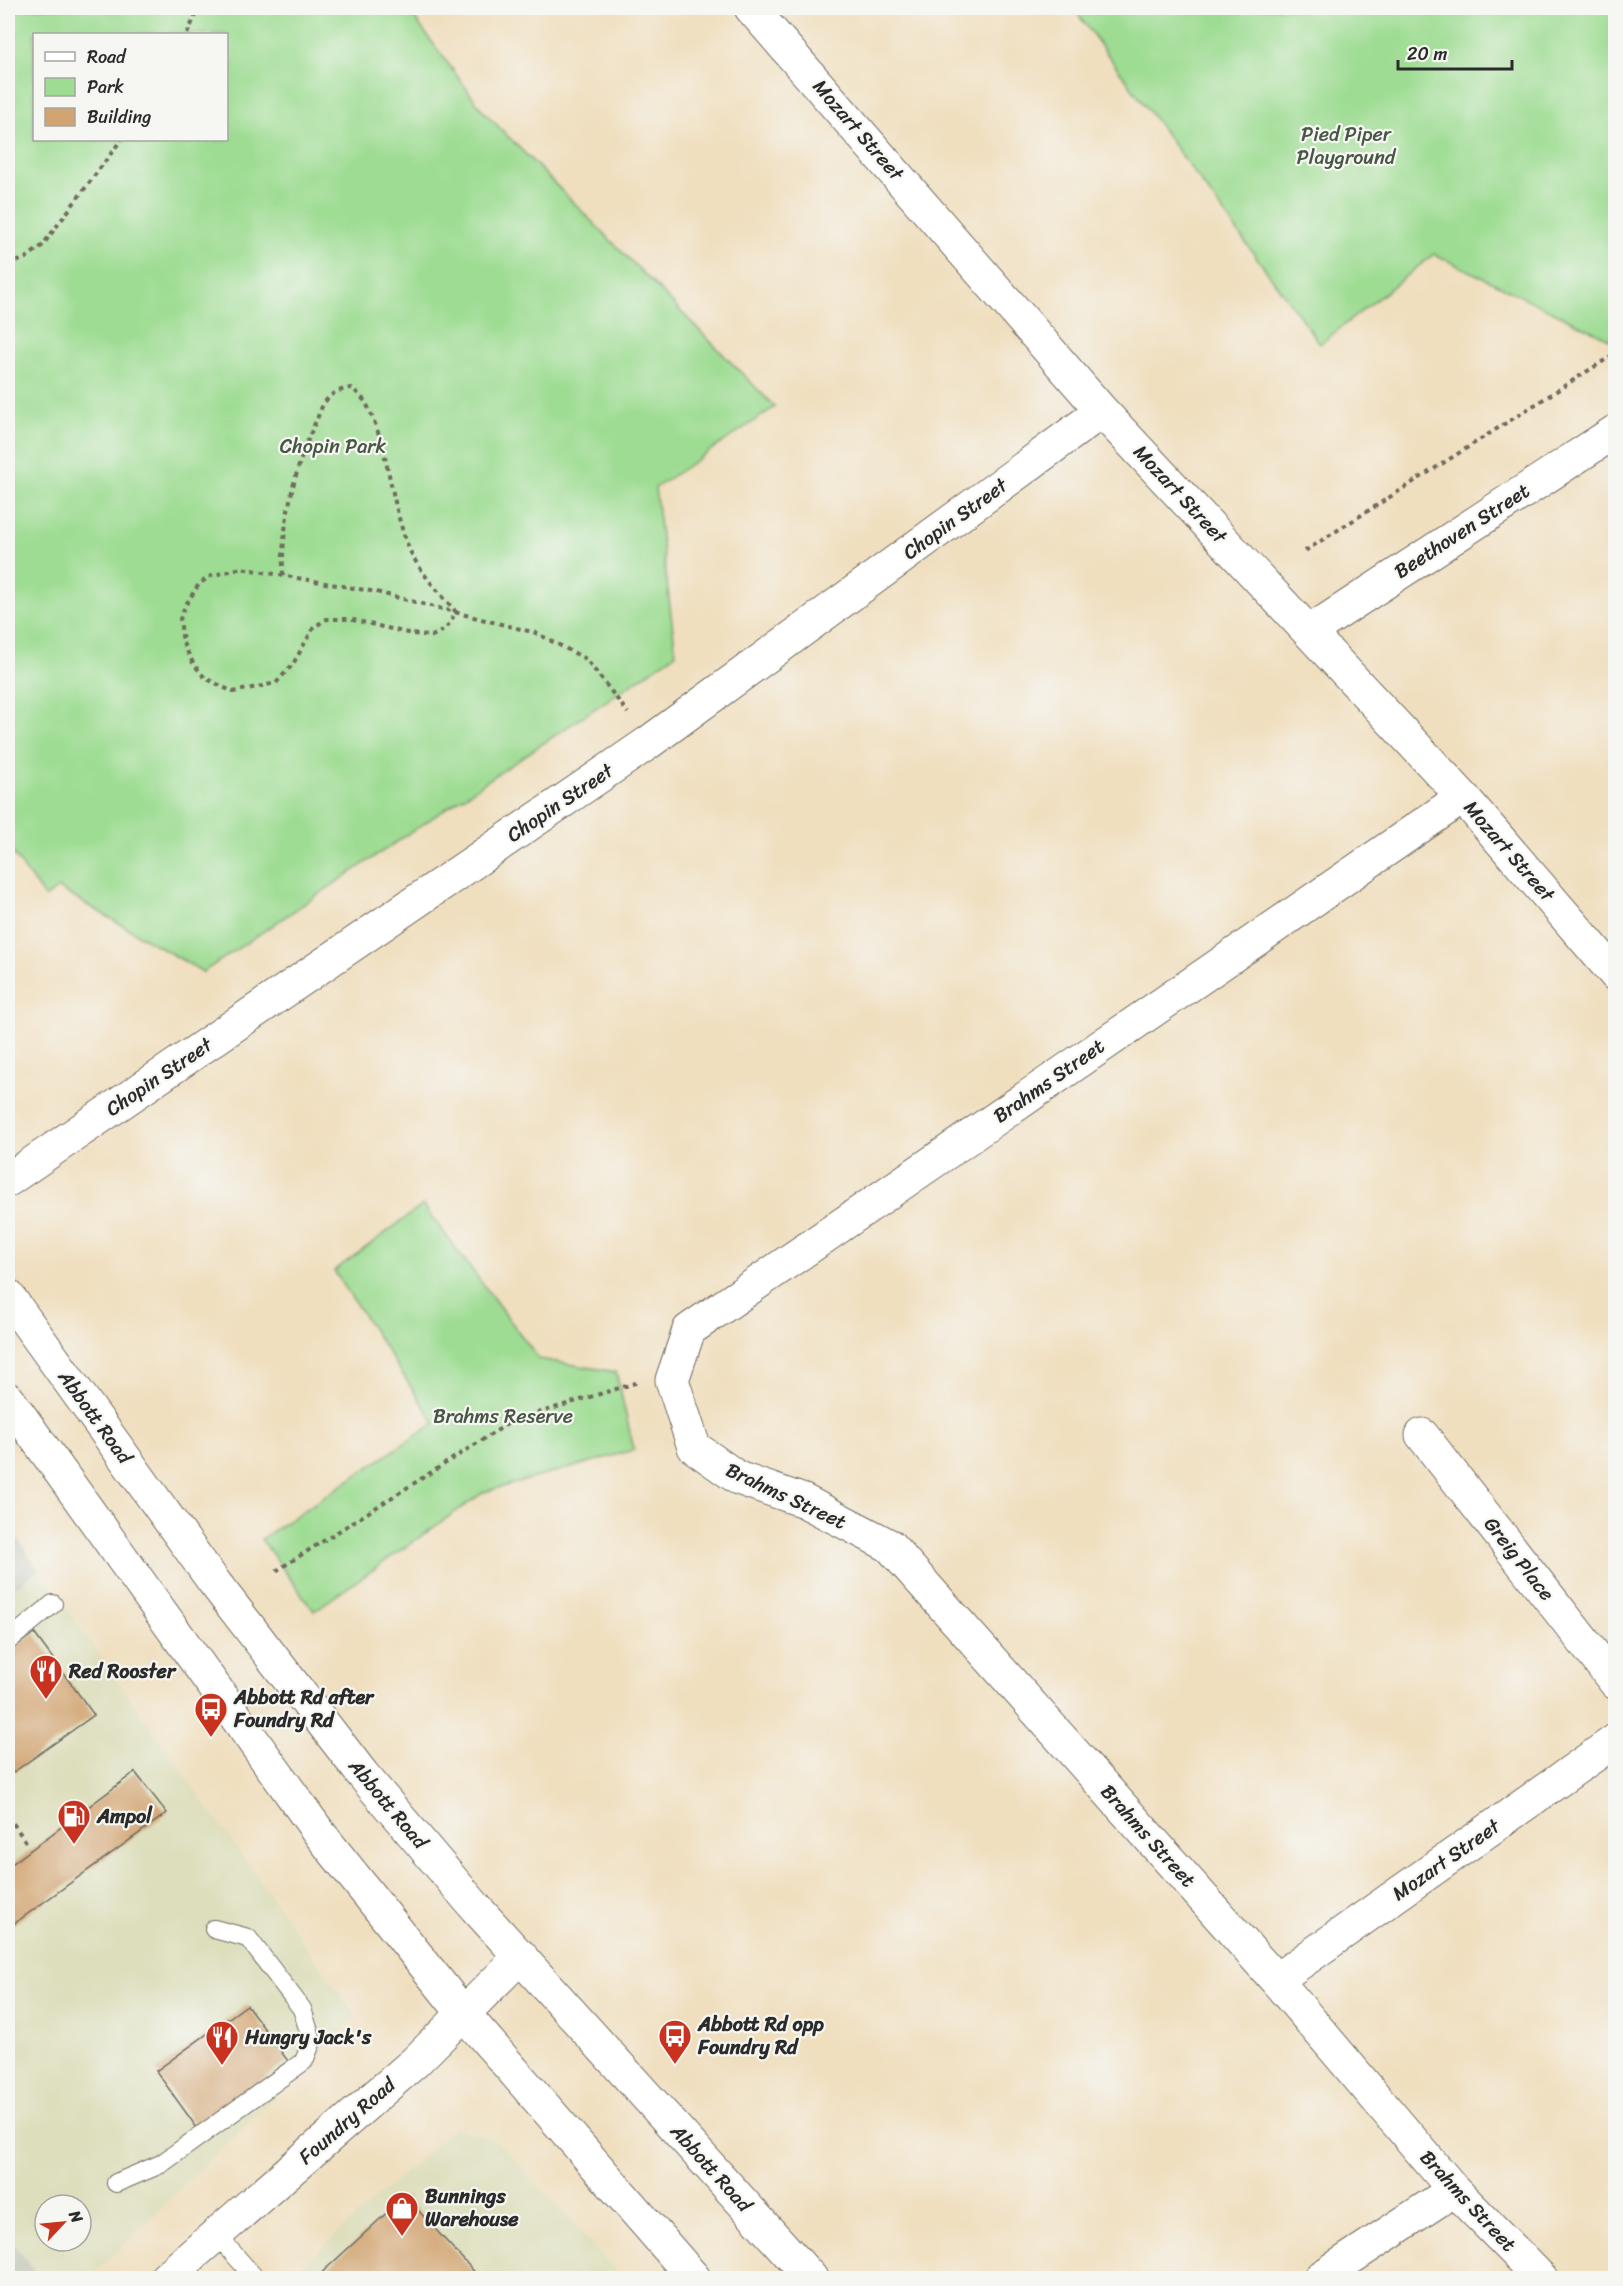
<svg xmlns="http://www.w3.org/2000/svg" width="1623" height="2286" viewBox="0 0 1623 2286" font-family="Sriracha,sans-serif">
	<rect width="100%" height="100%" fill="#f6f6f2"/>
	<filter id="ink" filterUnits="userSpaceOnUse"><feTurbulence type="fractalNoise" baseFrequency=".0167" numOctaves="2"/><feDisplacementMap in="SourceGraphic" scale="12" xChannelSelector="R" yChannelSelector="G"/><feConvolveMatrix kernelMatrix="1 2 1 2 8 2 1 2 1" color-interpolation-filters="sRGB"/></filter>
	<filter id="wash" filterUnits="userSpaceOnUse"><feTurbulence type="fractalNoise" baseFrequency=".008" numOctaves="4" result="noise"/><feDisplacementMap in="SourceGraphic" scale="24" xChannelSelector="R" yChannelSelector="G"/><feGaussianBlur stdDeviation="1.35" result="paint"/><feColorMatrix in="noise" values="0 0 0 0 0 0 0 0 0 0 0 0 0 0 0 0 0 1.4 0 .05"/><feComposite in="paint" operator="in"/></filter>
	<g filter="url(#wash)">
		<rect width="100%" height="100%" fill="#f0dfbf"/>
		<!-- built -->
		<path fill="#dddebc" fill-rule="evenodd" d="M39 1570 356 2016 90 2278H40L8 2236V1593ZM45 2205H81V2241H45Z
			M454 2128 489 2137 504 2147 622 2278H288Z"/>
		<!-- industrial -->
		<path fill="#c2c6b9" d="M8 1524 39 1570 8 1593Z
			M8 2236 40 2278H8Z"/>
		<!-- green -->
		<path fill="#9ddc92" stroke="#64845e" stroke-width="1.5" fill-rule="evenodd" d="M8 8H407L483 111 775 407 655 488 676 654 203 972 58 888 45 898 8 846ZM34 34H226V140H34Z
			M1076 8H1615V342L1434 254 1320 344 1074 9Z
			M423 1205 539 1359 616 1372 634 1450 484 1492 314 1611 261 1539 435 1423 334 1271Z"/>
		<g id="blocks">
			<!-- building -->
			<path fill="#d2a472" d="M34 1633 94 1715 8 1776V1652Z
				M135 1772 167 1813 8 1928V1867Z
				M247 2005 288 2061 197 2128 156 2071Z
				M405 2196 480 2278H316Z"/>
		</g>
	</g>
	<g filter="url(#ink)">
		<use href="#blocks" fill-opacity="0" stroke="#706a5f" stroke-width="1.5"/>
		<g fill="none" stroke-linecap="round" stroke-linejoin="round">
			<defs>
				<path id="lane" d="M8 1641 53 1604
					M116 2183 161 2164 304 2061 312 2041 302 2009 248 1938 214 1929
					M217 2235 255 2278"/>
				<path id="street" d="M751 8 1102 411 1463 797 1616 975
					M1309 632 1616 431
					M1463 797 689 1330 672 1380 694 1447 738 1478 804 1501 890 1546 1276 1980 1454 2190 1541 2278
					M8 1180 648 743 1102 411
					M1422 1435 1616 1683
					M1276 1980 1616 1740
					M166 2278 415 2062 521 1956
					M1320 2278 1454 2190"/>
				<path id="primary" d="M8 1296 214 1582 363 1775 476 1908 811 2278
					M8 1399 320 1834 463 2013 694 2278"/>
			</defs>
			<!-- lane casing -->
			<use href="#lane" stroke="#706a5f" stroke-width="20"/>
			<!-- street casing -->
			<use href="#street" stroke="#706a5f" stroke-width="35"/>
			<!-- primary casing -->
			<use href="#primary" stroke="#706a5f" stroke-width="35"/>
			<!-- path -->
			<path stroke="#706a5f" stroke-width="4" stroke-dasharray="4.5 4.5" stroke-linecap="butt" d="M187 34 199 8
				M8 265 26 258 42 246 121 140
				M1305 551 1616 353
				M283 575C281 525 295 465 317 419 319 414 321 407 325 402 331 393 341 389 352 388 357 393 364 399 367 405 389 449 390 500 408 546 418 571 439 592 456 612L446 629 432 636 412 634 349 619H327L314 627 293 664 276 683 233 692 205 678 193 663 183 643 180 619 185 606 199 584 211 576 241 568 376 592 536 633 586 659 628 713
				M276 1571 512 1421 639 1382
				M8 1816 26 1842"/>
			<!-- lane -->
			<use href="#lane" stroke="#fff" stroke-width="18"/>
			<!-- street -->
			<use href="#street" stroke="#fff" stroke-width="33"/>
			<!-- primary -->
			<use href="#primary" stroke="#fff" stroke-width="33"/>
		</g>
	</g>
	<!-- icons -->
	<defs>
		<symbol id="restaurant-pin" viewBox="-11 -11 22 30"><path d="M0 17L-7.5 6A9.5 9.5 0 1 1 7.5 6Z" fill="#c8321e" stroke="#f6f6f2"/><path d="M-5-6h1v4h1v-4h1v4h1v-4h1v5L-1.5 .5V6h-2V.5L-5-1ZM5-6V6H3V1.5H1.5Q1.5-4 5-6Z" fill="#fff"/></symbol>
		<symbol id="bus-pin" viewBox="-11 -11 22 30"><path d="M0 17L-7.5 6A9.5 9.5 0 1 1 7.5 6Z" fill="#c8321e" stroke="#f6f6f2"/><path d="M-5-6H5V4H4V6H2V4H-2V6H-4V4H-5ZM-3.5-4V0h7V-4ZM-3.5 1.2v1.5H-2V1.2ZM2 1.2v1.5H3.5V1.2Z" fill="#fff"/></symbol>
		<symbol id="fuel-pin" viewBox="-11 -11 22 30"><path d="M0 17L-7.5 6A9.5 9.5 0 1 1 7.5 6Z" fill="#c8321e" stroke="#f6f6f2"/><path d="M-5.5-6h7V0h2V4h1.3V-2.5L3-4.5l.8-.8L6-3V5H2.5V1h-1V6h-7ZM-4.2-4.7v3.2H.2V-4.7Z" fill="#fff"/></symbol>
		<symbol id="shop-pin" viewBox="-11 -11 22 30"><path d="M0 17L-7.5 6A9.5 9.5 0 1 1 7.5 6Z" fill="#c8321e" stroke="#f6f6f2"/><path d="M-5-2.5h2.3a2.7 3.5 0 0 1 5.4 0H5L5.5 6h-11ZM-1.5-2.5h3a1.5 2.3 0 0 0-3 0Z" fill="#fff"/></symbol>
	</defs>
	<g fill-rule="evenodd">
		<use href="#restaurant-pin" x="27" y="1652" width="38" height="52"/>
		<use href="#bus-pin" x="192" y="1690" width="38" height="52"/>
		<use href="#fuel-pin" x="55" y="1797" width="38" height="52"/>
		<use href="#bus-pin" x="656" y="2017" width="38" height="52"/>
		<use href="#restaurant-pin" x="203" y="2018" width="38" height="52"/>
		<use href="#shop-pin" x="383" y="2189" width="38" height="52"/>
	</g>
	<g text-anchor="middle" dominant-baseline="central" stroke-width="4.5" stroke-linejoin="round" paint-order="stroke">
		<!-- street labels -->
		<g font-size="20" fill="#2b2b2b" stroke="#f6f6f2">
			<text transform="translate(858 130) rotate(49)">Mozart Street</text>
			<text transform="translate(1180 494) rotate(47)">Mozart Street</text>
			<text transform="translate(955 519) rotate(-36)">Chopin Street</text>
			<text transform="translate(1462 531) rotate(-33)">Beethoven Street</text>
			<text transform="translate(560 803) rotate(-34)">Chopin Street</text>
			<text transform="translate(1509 851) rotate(49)">Mozart Street</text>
			<text transform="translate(159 1077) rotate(-34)">Chopin Street</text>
			<text transform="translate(1049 1081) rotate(-35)">Brahms Street</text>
			<text transform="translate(95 1417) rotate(54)">Abbott Road</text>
			<text transform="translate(786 1496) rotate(25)">Brahms Street</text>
			<text transform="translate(1519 1559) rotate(52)">Greig Place</text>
			<text transform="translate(388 1804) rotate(50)">Abbott Road</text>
			<text transform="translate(1148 1836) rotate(48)">Brahms Street</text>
			<text transform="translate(1446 1860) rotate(-35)">Mozart Street</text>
			<text transform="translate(347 2121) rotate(-41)">Foundry Road</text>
			<text transform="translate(711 2168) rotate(48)">Abbott Road</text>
			<text transform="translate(1468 2201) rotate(47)">Brahms Street</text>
		</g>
		<!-- park labels -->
		<g font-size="20" fill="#485745" stroke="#f6f6f2">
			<text x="1346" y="134">Pied Piper<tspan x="1346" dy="23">Playground</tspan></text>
			<text x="333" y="446">Chopin Park</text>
			<text x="503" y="1416">Brahms Reserve</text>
		</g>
		<!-- poi labels -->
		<g font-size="20" font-weight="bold" fill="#2b2b2b" stroke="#f6f6f2" text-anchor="start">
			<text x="69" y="1671">Red Rooster</text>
			<text x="234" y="1697">Abbott Rd after<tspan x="234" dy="23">Foundry Rd</tspan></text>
			<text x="97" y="1816">Ampol</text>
			<text x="698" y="2024">Abbott Rd opp<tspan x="698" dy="23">Foundry Rd</tspan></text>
			<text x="245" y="2037">Hungry Jack's</text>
			<text x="425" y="2196">Bunnings<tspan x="425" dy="23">Warehouse</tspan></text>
		</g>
	</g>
	<!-- margin -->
	<rect width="1623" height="2286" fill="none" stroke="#f6f6f2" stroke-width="30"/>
	<!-- legend -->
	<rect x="33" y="33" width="195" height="108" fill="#f6f6f2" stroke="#a5a5a2" stroke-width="1.5"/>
	<rect x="45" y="52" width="30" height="9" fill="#ffffff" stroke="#a5a5a2" stroke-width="1.5"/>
	<text x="87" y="63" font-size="18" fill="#2b2b2b">Road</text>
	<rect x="45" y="78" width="30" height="18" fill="#9ddc92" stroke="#a5a5a2" stroke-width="1.5"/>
	<text x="87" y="93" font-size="18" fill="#2b2b2b">Park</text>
	<rect x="45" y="108" width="30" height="18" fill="#d2a472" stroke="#a5a5a2" stroke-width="1.5"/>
	<text x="87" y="123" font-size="18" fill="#2b2b2b">Building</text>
	<!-- north arrow -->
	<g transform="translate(63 2223) rotate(64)"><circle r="28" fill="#f6f6f2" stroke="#a5a5a2" stroke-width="1.5"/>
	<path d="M0-4.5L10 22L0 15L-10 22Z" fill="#c8321e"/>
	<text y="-9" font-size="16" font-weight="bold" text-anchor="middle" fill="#2b2b2b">N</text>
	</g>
	<!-- scale -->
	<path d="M1398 60v9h114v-9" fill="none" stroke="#2b2b2b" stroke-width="3"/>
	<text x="1407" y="60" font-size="18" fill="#2b2b2b" stroke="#f6f6f2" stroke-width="4.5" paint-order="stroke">20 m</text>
</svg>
